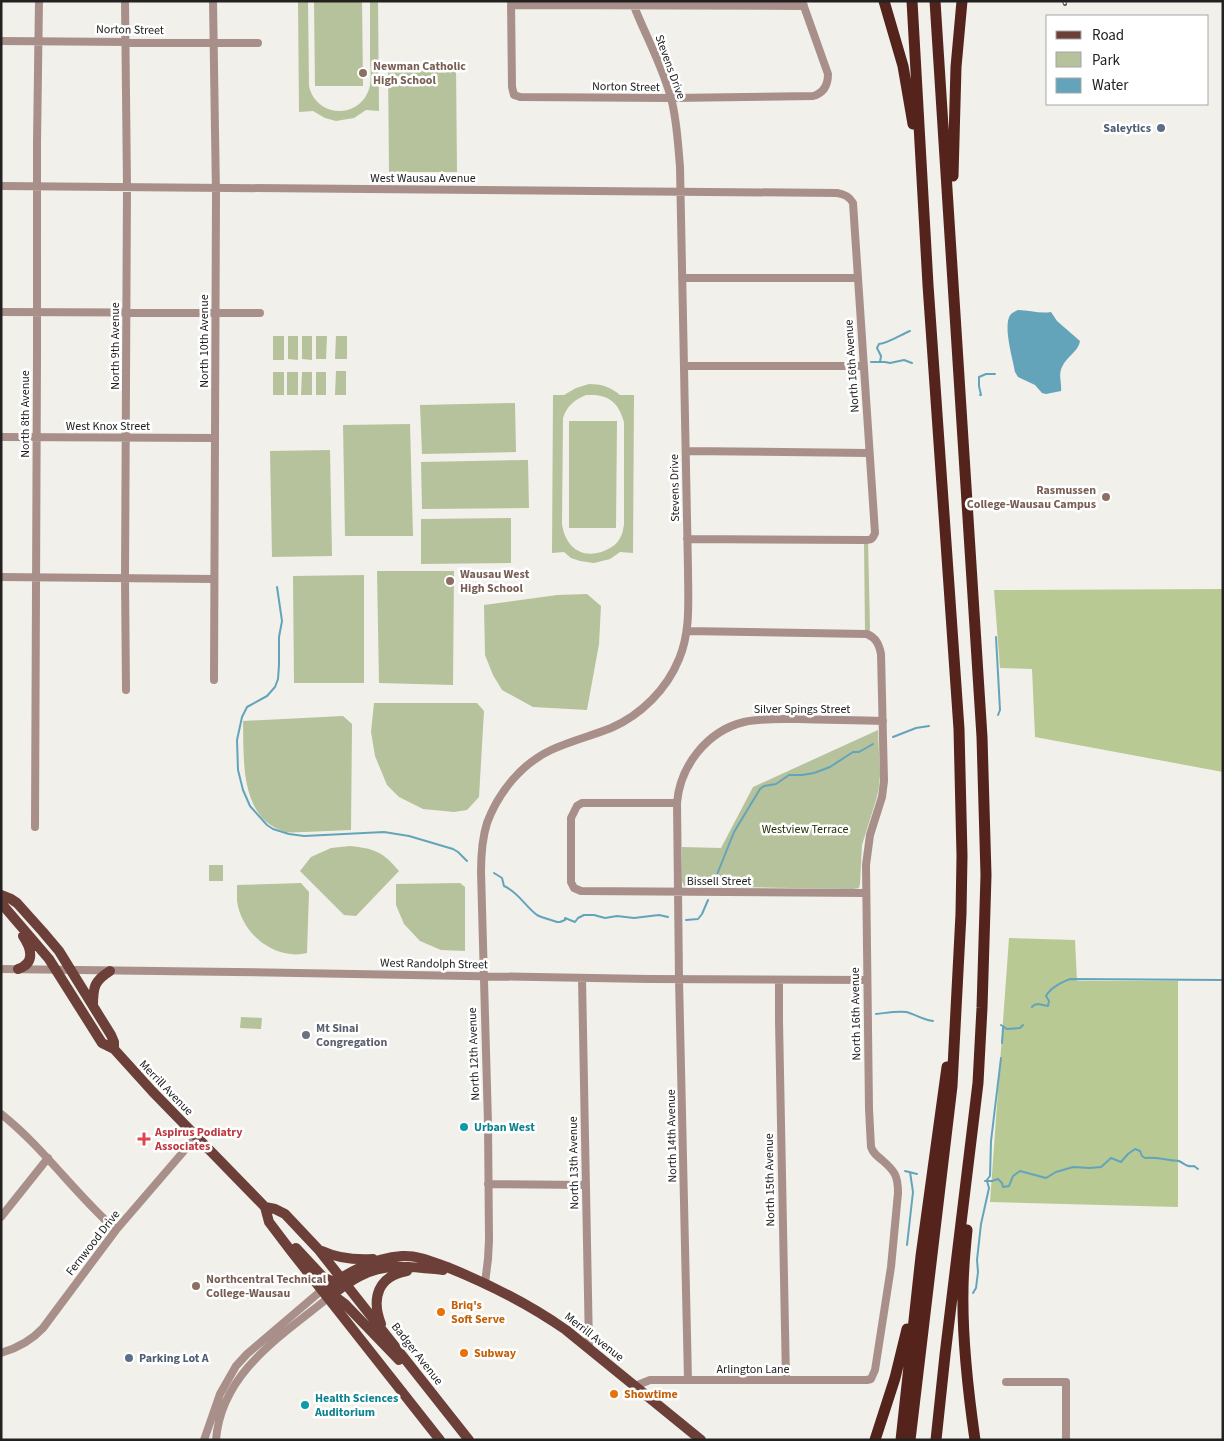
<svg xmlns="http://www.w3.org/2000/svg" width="1224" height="1441" viewBox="0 0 1224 1441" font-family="'Source Sans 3',sans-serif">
	<rect width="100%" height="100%" fill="#f1f0eb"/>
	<!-- green -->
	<path fill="#b6c29b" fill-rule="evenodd" d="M298 1H308L309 86C311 97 320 107 331 110 345 114 361 107 367 94 373 83 370 67 370 56 370 37 370 19 370 1H378L379 111 366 110 354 118 336 121 325 118 313 111 299 112Z
		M314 1H362L363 86H315Z
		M456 65 457 172H389L388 66Z
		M273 336H284V360H273Z
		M288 336H298V360L288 359Z
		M302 336H312V360L302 359Z
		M316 336H327L326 359H316Z
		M336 336H347V359H335Z
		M336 371H346V395H335Z
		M273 372H284V395H273Z
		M287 372H298V395H287Z
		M302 372H312V395H301Z
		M316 372H326V395H316Z
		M589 384C601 384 611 387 620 395H634L633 553 620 552 610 559 594 563 580 561 571 558 564 552 552 553 553 395H564L576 388ZM586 395C608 394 618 401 624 422V525C623 528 623 533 621 536 618 544 611 548 604 551 581 560 565 546 562 524L563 418C567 406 574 400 586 395Z
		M515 403 516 452 422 454 420 405Z
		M569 421H617L616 528H569Z
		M410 424 413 536H345L343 425Z
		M330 450 332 556 272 557 270 451Z
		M528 460 529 508 422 509 421 462Z
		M511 518V563L421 564V519Z
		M864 540H868L870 628 869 635 865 634Z
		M377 571H454L453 685 379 683Z
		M364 575V683H294L293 576Z
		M587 594 601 606 599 644 587 710 533 707 502 690 493 675 485 655 484 605 557 595Z
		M374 703H477L484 711 479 797 467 810 454 812 423 809 399 797 387 785 375 756 371 732Z
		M343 716 352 724 351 830C336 831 320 831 305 832 299 832 291 833 286 832 239 819 244 759 243 721Z
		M878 730 880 775 879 786 877 797 862 845 860 884 859 888 853 889 684 886 682 881V847L721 848 753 787Z
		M350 846C375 849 382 851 399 871L356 916 344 915 300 871 311 857 331 848Z
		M209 865H223V881H209Z
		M301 883 309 892 307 953C302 954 296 955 291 954 263 951 241 928 237 901 237 896 237 890 237 885Z
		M460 883 465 887V951L441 950 420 941 404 924 396 905V884Z
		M241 1017 262 1018 261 1029 240 1028Z"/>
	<!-- forest -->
	<path fill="#b9c994" d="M1223 589V772L1035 737 1032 669 1000 668 994 590Z
		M1009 938 1075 940 1077 981H1178V1207L990 1202Z"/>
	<!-- water -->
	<path fill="#64a4bb" d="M1018 310C1030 310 1039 314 1051 312L1057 321 1080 341C1079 351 1066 357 1062 367 1058 375 1062 383 1061 391L1046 394 1042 393 1035 385 1018 377 1015 372C1013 359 1002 324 1011 314 1013 312 1016 311 1018 310Z"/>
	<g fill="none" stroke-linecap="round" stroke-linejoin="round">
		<!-- stream -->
		<path stroke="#64a4bb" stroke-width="2" d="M871 362H885L890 363 904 360 912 363
			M880 362 881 356 877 348 879 344C889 343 900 335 910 331
			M980 395H981L979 386V377L986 374H995
			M277 587 282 621 279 637V665L278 679 275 687 267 696 247 707 242 717 237 740 238 770 243 790 250 806 267 825 273 829 289 834 304 836 384 832 409 836 453 849 458 852 467 861
			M996 637 1000 710 998 715
			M893 737 916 728 929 726
			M494 873 502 878 504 886C518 892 525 906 537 915 543 918 551 920 557 922H560L565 920V918L575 922 578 918 584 915H594L605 918 617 916 634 918 659 915 668 917
			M714 882 734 832 760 789 764 786 776 784 789 775H802L814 773 830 767 853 752H859L873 744
			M686 920 698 919 702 914 708 900
			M1032 1007 1034 1005 1038 1004 1048 1006 1049 1001 1046 996C1051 987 1061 983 1070 979L1223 980
			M876 1014C886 1013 896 1011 906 1012 915 1014 923 1020 933 1021
			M1001 1025 1007 1029 1020 1028 1023 1025
			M1002 1043 1003 1028
			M905 1171 917 1174
			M985 1181H992L998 1179 1002 1183 1003 1187 1009 1186 1013 1176 1020 1171 1046 1178 1056 1172 1073 1167 1090 1168 1101 1167 1111 1158 1121 1162 1128 1154 1135 1149 1140 1151 1142 1156 1145 1158C1157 1157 1160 1159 1170 1160 1173 1161 1176 1160 1179 1161 1185 1164 1186 1167 1194 1166L1198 1169
			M986 1181 990 1176 991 1141 1001 1058
			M907 1245 913 1192 910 1172
			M973 1293 976 1288 978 1272 977 1260 981 1224 989 1188 987 1181"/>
		<!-- minor -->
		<path stroke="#a98f8a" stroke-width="8" d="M125 1 127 187 125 579 126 690
			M213 1 216 195 214 680
			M511 1 512 87 514 95 520 97 671 98 813 96C824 93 828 85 828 74L802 1
			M512 5 804 6
			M1 41 258 43
			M1 186 837 193C844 194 849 196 853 203L875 533C873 538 872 540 866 540L687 539
			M682 278H858
			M1 312 260 313
			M684 366H863
			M1 437 215 438
			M686 451 869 453
			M1 577 214 579
			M677 803H582L577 806 571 818V882L574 888 581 891 865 893
			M35 827 37 356V142L39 1
			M1 969 234 972 649 979 867 980
			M582 978 589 1347
			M779 980V1021L786 1380
			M1 1114C44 1148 75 1194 116 1230
			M488 1184 585 1185
			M1 1217 48 1158
			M485 1283 488 1259 489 1240 488 1123 481 872C481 856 482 839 487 823 498 793 521 764 551 750 570 741 591 736 611 728 641 715 667 689 679 659 691 631 688 599 688 569L680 167C678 144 677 120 671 98 662 64 644 33 632 1
			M1 1353C18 1348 31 1341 43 1328L116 1230 196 1137
			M688 1380 679 979 677 803C680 766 707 731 744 722 762 718 780 719 798 719 826 720 854 720 883 721
			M1006 1382H1066V1440
			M635 1386 650 1380H867L871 1379 875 1370 891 1267 898 1193C898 1176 895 1171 882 1160 877 1156 873 1153 871 1147L869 1109 866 865 870 835 882 797 884 781 881 654C879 644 876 638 867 634L687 631
			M204 1440 220 1394 236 1366 247 1354 322 1290
			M216 1440C221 1373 281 1336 328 1298"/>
		<!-- major -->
		<path stroke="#6c4038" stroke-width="10" d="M1 895 11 899 17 903 43 932 59 951 111 1035 114 1042V1049
			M1 903 49 959 102 1043 114 1049 152 1091 265 1207 269 1222 291 1251 440 1440
			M18 969C36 963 31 948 23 936
			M93 1006C93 987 94 981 110 971
			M265 1207 275 1209 285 1214 318 1249 469 1440
			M296 1248 324 1278 337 1283
			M322 1251C339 1259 355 1260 373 1259
			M322 1290C346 1274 372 1258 402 1256 418 1255 433 1262 447 1267 489 1284 529 1304 566 1330L701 1440
			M329 1292 345 1304 399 1360
			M328 1298C338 1290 348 1282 360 1276 386 1262 415 1267 443 1270
			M381 1324C371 1298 378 1276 407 1271"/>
		<!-- highway -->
		<path stroke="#54241c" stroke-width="11" d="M884 1 903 66 913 124
			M935 1 982 737 986 875 982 1008 978 1083 945 1355 936 1440
			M953 176 956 67 962 1
			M967 1230C965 1250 963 1271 963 1291 962 1341 968 1391 975 1440
			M875 1440 895 1378 907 1329
			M901 1440 921 1256 947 1067
			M910 1440 952 1086 961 914 962 856 959 729 928 285 912 1"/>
		<defs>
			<path id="rail" d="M1064 1 1065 4"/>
		</defs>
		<!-- rail casing -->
		<use href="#rail" stroke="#5b5a58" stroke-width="4"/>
		<!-- rail -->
		<use href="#rail" stroke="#fff" stroke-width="2" stroke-dasharray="5.5" stroke-linecap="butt"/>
	</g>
	<!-- markers -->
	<g fill="#8d6e63" stroke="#fff" stroke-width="2">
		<circle cx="363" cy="73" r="5"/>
		<circle cx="1106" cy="497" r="5"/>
		<circle cx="450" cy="581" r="5"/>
		<circle cx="196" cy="1286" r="5"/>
	</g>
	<g fill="#5c6f8a" stroke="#fff" stroke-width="2">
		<circle cx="1161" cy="128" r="5"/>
		<circle cx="129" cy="1358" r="5"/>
	</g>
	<circle fill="#6b7280" stroke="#fff" stroke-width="2" cx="306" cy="1035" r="5"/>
	<g fill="#0f9aa8" stroke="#fff" stroke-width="2">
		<circle cx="464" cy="1127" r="5"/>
		<circle cx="305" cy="1405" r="5"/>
	</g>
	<path fill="#e0444e" stroke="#fff" stroke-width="2" d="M141.5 1131.5h5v5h5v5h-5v5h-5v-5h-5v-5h5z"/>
	<g fill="#e8710a" stroke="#fff" stroke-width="2">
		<circle cx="441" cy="1312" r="5"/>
		<circle cx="464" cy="1353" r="5"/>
		<circle cx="614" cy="1394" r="5"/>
	</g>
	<g text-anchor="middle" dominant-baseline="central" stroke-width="5" stroke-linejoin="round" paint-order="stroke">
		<!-- street labels -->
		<g font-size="12" fill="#222120" stroke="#fff">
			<text transform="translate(130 30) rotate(1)">Norton Street</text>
			<text transform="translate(670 67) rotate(70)">Stevens Drive</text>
			<text transform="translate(626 87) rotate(1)">Norton Street</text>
			<text x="423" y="178">West Wausau Avenue</text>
			<text transform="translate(204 341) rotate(-90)">North 10th Avenue</text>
			<text transform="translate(115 346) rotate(-90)">North 9th Avenue</text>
			<text transform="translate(852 366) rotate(-94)">North 16th Avenue</text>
			<text transform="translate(25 414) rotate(-90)">North 8th Avenue</text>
			<text x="108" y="426">West Knox Street</text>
			<text transform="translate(675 488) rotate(-91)">Stevens Drive</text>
			<text x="802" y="709">Silver Spings Street</text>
			<text x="719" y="881">Bissell Street</text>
			<text transform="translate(434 964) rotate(1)">West Randolph Street</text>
			<text transform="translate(856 1014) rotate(-91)">North 16th Avenue</text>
			<text transform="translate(474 1054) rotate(-92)">North 12th Avenue</text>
			<text transform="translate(166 1088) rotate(46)">Merrill Avenue</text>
			<text transform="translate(672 1136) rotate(-91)">North 14th Avenue</text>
			<text transform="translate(574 1163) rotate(-91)">North 13th Avenue</text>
			<text transform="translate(770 1180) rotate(-91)">North 15th Avenue</text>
			<text transform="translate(93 1243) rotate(-52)">Fernwood Drive</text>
			<text transform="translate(594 1337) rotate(38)">Merrill Avenue</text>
			<text transform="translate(417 1354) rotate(52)">Badger Avenue</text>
			<text x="753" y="1369">Arlington Lane</text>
		</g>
		<!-- education labels -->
		<g font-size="12" font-weight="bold" fill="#785e54" stroke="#fff" text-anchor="start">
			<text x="373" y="66">Newman Catholic<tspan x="373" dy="14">High School</tspan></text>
			<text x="1096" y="490" text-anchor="end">Rasmussen<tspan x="1096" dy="14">College-Wausau Campus</tspan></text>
			<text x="460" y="574">Wausau West<tspan x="460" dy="14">High School</tspan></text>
			<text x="206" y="1279">Northcentral Technical<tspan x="206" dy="14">College-Wausau</tspan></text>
		</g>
		<!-- service labels -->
		<g font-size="12" font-weight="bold" fill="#4e5e75" stroke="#fff" text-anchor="end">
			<text x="1151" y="128">Saleytics</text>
			<text x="139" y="1358" text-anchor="start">Parking Lot A</text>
		</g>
		<!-- park labels -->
		<g font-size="12" fill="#252f06" stroke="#fff">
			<text x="805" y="829">Westview Terrace</text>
		</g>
		<!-- worship labels -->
		<g font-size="12" font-weight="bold" fill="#5b616d" stroke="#fff" text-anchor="start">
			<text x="316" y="1028">Mt Sinai<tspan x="316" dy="14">Congregation</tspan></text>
		</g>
		<!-- culture labels -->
		<g font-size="12" font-weight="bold" fill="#0d838f" stroke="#fff" text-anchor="start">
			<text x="474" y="1127">Urban West</text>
			<text x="315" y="1398">Health Sciences<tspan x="315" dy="14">Auditorium</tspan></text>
		</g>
		<!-- health labels -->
		<g font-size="12" font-weight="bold" fill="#be3a42" stroke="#fff" text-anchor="start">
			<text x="155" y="1132">Aspirus Podiatry<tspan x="155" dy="14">Associates</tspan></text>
		</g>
		<!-- food labels -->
		<g font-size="12" font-weight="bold" fill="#c56008" stroke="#fff" text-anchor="start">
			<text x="451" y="1305">Briq's<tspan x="451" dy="14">Soft Serve</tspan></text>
			<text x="474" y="1353">Subway</text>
			<text x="624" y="1394">Showtime</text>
		</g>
	</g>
	<!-- border -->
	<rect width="1224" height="1441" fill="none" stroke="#222120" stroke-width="5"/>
	<!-- legend -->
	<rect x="1046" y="15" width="162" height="90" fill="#ffffff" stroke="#a7a6a6"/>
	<rect x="1056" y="31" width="25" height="8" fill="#6c4038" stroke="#a7a6a6"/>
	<text x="1092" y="40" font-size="15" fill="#222120">Road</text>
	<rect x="1056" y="52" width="25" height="15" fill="#b6c29b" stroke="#a7a6a6"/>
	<text x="1092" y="65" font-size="15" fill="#222120">Park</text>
	<rect x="1056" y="78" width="25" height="15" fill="#64a4bb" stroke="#a7a6a6"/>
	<text x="1092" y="90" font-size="15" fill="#222120">Water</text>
</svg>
